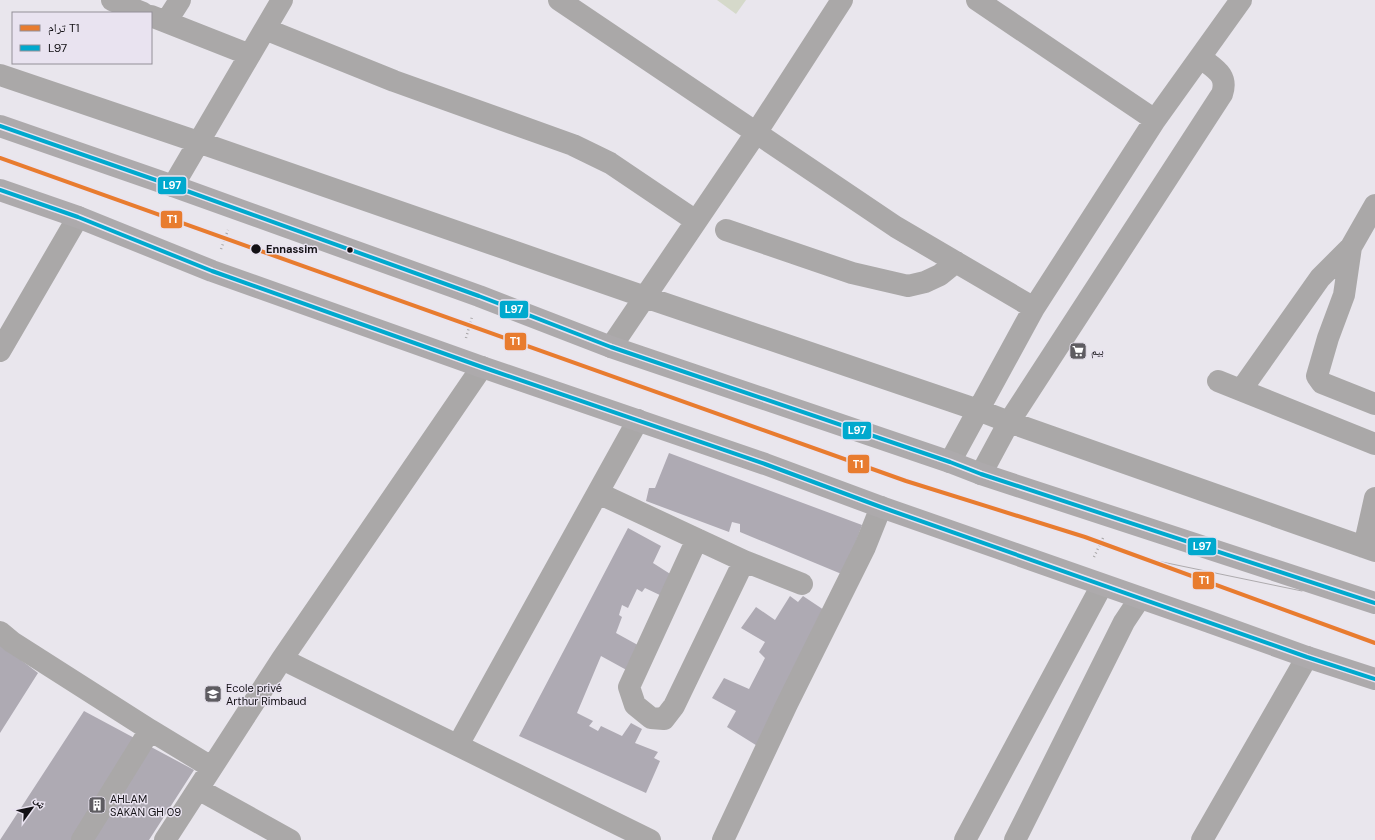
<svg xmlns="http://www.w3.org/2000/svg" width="1375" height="840" viewBox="0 0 1375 840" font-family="'DM Sans','Noto Naskh Arabic',sans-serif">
	<rect width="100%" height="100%" fill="#e9e6ed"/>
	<!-- park -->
	<path fill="#d5d9ca" d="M717 0H746L736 14Z"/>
	<!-- building -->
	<path fill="#aeaab3" d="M669 453 862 525 844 575 740 532V524L732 522 729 532 646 501 649 488H655Z
		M628 528 661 546 653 563 675 577 664 597 645 588 642 592 637 589 628 608 622 605 619 615 622 617 616 633 645 649 632 673 601 656 577 713 593 721 589 726 598 731 601 726 622 736 631 723 642 729 635 743 658 752 654 758 660 761 646 793 519 736Z
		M790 596 798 602 803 596 824 610 759 747 727 727 736 711 712 698 724 678 749 689 765 658 759 652 765 642 741 628 756 607 775 620Z
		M0 644 38 673 0 733Z
		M84 711 194 770 149 840H0Z"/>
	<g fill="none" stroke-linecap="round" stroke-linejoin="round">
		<!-- path -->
		<path stroke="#a8a6a7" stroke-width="2.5" stroke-dasharray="1 3" stroke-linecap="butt" d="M221 249 228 230
			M466 338 472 317
			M1094 557 1103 538"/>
		<!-- minor -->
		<path stroke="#aaa8a8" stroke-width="22" d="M112 0 143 13
			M559 0 896 227 1034 308 1155 120 1241 0
			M977 0 1155 120
			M151 16 250 55
			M166 22 180 0
			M265 29 394 81 573 145 610 163 696 221
			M0 75 198 142 645 297 978 410 1009 422 1375 551
			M173 186 282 0
			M1375 205 1351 247 1344 295 1328 338 1317 376 1322 383 1375 404
			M726 230 852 273 908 286 925 282 940 275 956 262
			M611 347 756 133 842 0
			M0 351 78 217
			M1218 381 1375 444
			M1241 390 1320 278 1351 247
			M950 462 1034 308
			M981 474 1009 422 1222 94C1229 74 1213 68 1200 57
			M598 493 744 561 802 584
			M697 539 629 687 635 705 651 718 664 719 674 706 744 561
			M1364 547 1375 498
			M0 632 12 642 150 730 211 767
			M282 659 650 840
			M458 745 638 420
			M198 789 290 840
			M82 840 150 730
			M165 840 282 659 482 367
			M723 840 787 704 865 547 881 507
			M965 840 1102 585
			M1015 840 1124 622 1140 598
			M1202 840 1307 657"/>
		<!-- major -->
		<path stroke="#adaaac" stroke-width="22" d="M0 126 173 186 479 296 611 347 950 462 981 474 1375 603
			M0 190 78 217 212 271 482 367 765 464 881 507 1204 620 1307 657 1375 679"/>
		<!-- tram -->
		<path stroke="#adaaad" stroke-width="1" d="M1138 557 1302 591"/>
		<defs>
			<path id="bus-1" d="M0 126 173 186 479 296 611 347 950 462 981 474 1375 603
				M0 190 78 217 212 271 482 367 765 464 881 507 1307 657 1375 679"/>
		</defs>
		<!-- bus-1 casing -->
		<use href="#bus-1" stroke="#e9e3f0" stroke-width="7"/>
		<!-- bus-1 -->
		<use href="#bus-1" stroke="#00a9ce" stroke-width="4"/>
		<defs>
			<path id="tram-1" d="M0 158 906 481 1085 537 1375 643"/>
		</defs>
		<!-- tram-1 casing -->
		<use href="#tram-1" stroke="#e9e3f0" stroke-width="7"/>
		<!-- tram-1 -->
		<use href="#tram-1" stroke="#e87c2f" stroke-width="4"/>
	</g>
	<!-- icons -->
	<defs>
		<symbol id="supermarket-square" viewBox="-11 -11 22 22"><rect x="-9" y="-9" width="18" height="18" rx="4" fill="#5e5c61" stroke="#e9e3f0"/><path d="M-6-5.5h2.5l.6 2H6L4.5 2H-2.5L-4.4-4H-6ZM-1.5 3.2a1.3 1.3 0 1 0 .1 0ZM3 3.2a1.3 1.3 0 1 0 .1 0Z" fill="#fff"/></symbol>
		<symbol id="school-square" viewBox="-11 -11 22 22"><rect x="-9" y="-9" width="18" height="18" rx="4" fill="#5e5c61" stroke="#e9e3f0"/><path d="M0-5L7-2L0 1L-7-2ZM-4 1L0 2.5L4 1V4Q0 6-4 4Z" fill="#fff"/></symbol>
		<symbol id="building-square" viewBox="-11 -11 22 22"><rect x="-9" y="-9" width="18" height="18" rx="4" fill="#5e5c61" stroke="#e9e3f0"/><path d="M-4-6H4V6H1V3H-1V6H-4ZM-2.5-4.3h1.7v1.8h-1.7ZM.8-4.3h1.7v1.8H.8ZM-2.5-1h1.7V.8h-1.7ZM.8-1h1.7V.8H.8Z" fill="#fff"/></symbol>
	</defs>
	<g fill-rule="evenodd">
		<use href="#supermarket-square" x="1068" y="341" width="20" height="20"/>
		<use href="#school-square" x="203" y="684" width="20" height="20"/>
		<use href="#building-square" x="87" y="795" width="20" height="20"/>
	</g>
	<!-- markers -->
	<g fill="#131115" stroke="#e9e3f0" stroke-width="1.5">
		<circle cx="256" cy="249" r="5.5"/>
		<circle cx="350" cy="250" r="3.5"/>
	</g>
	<g text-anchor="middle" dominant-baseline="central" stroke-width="3" stroke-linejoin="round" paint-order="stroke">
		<!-- stop labels -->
		<g font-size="11" font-weight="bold" fill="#131115" stroke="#e9e3f0" text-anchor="start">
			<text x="266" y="249">Ennassim</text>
		</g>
		<!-- poi labels -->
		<g font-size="11" fill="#131115" stroke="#e9e3f0" text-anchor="start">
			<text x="1091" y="351">بيم</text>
			<text x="226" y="688">Ecole privé<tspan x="226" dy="13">Arthur Rimbaud</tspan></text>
			<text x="110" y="799">AHLAM<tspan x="110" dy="13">SAKAN GH 09</tspan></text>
		</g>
	</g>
	<g stroke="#e9e3f0" stroke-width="1.5">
		<rect x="157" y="176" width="30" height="19" rx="4" fill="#00a9ce"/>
		<rect x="160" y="210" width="23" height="19" rx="4" fill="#e87c2f"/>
		<rect x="499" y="300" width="30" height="19" rx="4" fill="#00a9ce"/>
		<rect x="504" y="332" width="23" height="19" rx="4" fill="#e87c2f"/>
		<rect x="842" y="421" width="30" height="19" rx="4" fill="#00a9ce"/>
		<rect x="847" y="454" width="23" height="20" rx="4" fill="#e87c2f"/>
		<rect x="1187" y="537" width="30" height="19" rx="4" fill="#00a9ce"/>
		<rect x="1192" y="571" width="23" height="19" rx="4" fill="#e87c2f"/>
	</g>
	<g font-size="11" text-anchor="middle" font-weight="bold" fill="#fff">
		<text x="172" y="189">L97</text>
		<text x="172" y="223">T1</text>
		<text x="514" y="313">L97</text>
		<text x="515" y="345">T1</text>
		<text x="857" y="434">L97</text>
		<text x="858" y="468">T1</text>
		<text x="1202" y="550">L97</text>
		<text x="1204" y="584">T1</text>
	</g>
	<!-- legend -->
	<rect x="12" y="12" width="140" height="52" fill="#e9e3f0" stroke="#938f98"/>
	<rect x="20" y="25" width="20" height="6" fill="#e87c2f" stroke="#938f98"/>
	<text x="48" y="32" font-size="12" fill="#131115">ترام T1</text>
	<rect x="20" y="45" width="20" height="6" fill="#00a9ce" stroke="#938f98"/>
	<text x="48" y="52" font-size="12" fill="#131115">L97</text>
	<!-- north arrow -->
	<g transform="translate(32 808) rotate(57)" stroke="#e9e3f0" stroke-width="3" paint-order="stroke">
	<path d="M0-3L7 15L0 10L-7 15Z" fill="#131115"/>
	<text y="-6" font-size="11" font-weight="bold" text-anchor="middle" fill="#131115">ش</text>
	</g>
</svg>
